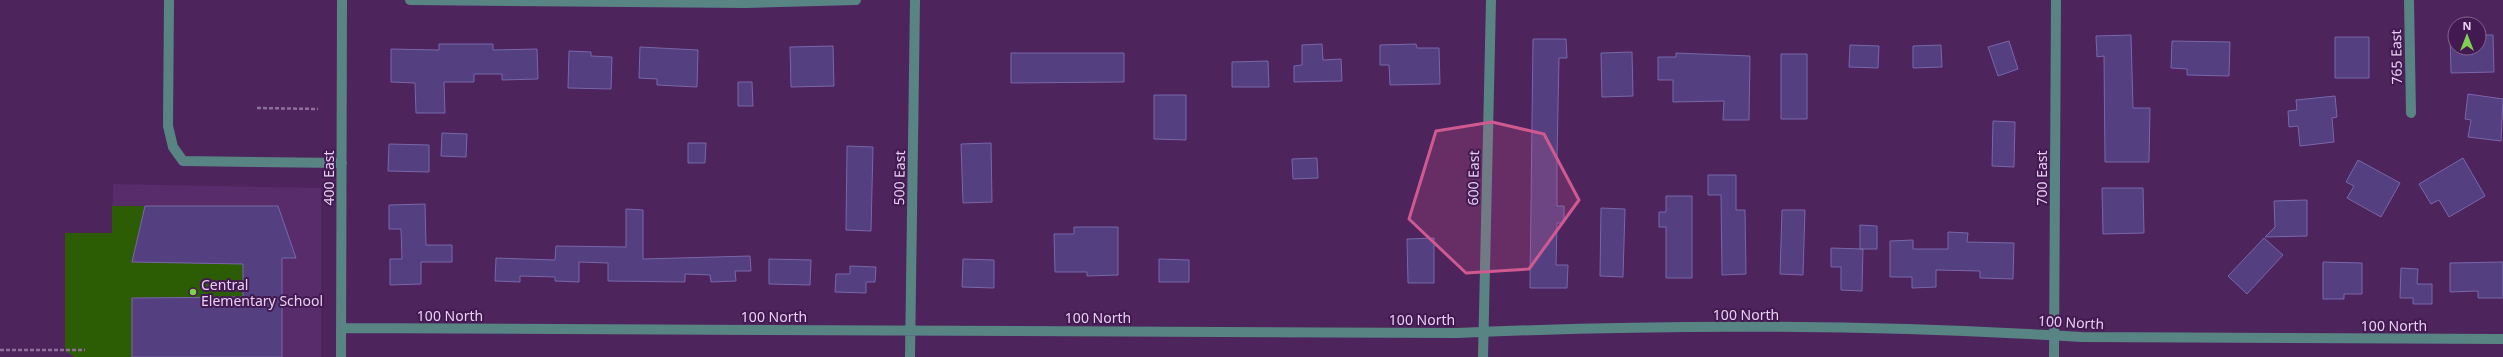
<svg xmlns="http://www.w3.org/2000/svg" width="2503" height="357" viewBox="0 0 2503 357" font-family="'Noto Sans',sans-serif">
	<rect width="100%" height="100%" fill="#4d245c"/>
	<!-- built -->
	<path fill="#582b6a" d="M113 184 321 188V357H75L65 351V233H112Z"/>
	<!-- green -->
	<path fill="#2c5c04" d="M112 206H145L132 262 243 264V297L132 298V357H75L65 351V233H112Z"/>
	<!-- building -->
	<path fill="#544080" stroke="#7966a9" d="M2131 35 2133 108H2150L2149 162H2105L2104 56 2097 57 2096 36Z
		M2450 35H2455V48H2479V35H2493L2494 72 2451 73Z
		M2335 37H2369V78H2335Z
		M1533 39H1566L1567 58H1559L1557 157V206H1564V223H1557L1556 265H1568L1567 288H1530Z
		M2009 41 2018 69 1998 76 1988 47Z
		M2172 41 2230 42 2229 76 2187 75V69L2171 68Z
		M439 44H493V50L537 49 538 79 502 80V74H474V82H444L445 113H416L415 83 391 82V49L439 50Z
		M1322 44 1323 60 1341 59 1342 81 1294 82V66L1302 65V45Z
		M1416 44 1417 48H1439L1440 84 1390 85 1389 65H1380V45Z
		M1850 45 1879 46 1878 68 1849 67Z
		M1941 45 1942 67 1913 68V46Z
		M833 46 834 86 791 87 790 47Z
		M640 47 698 50 697 87 657 85V79L639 78Z
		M569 51 591 52V56L612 57 611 89 568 88Z
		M1632 52 1633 96 1602 97 1601 53Z
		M1011 53H1124V82L1011 83Z
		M1676 53 1750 56 1749 120H1723L1724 101 1673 102V80H1658V57H1676Z
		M1781 54H1807V119H1781Z
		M1268 61 1269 87H1232V62Z
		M738 82H752L753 106H738Z
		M2468 94 2503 99 2501 141 2468 137 2471 120 2465 119Z
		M1154 95H1186V140L1154 139Z
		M2335 96 2337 117 2332 118 2334 142 2300 146 2298 126 2289 127 2288 111 2297 110 2296 100Z
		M1993 121 2015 122 2014 167 1992 166Z
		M442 133 467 134 466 157 441 156Z
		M688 143H706L705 163H688Z
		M991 143 992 202 963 203 961 144Z
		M389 144 429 145V172L388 171Z
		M847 146 873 147 871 231 846 230Z
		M1317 158 1318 178 1293 179 1292 159Z
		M2463 158 2485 196 2449 217 2439 200 2431 204 2419 184Z
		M2358 160 2400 183 2381 217 2347 198 2354 186 2346 182Z
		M1708 175H1736V210H1745L1746 274 1722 275 1721 195H1708Z
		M2102 188H2143L2144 233 2103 234Z
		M1666 196H1692V278H1666V227H1659V212H1666Z
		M2307 200V236L2265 237 2275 227 2274 201Z
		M425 204 426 245H452V262H421V284L390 285V259H402L401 229H389V205Z
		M145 206H278L296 258H282V357H132V298L243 297V264L132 262Z
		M1601 208 1625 209 1623 277 1600 276Z
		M626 209 643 210V259L750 256 751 271H735L736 281 711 282 710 275 685 274V282L608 281V263L579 262V282L555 281V277L520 276V282L495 281 496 258 555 260 556 246 626 247Z
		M1782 210H1805L1803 275 1780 274Z
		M1860 225 1877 226V249H1860Z
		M1074 227H1118V275L1087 276V272H1055L1054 234H1074Z
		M1948 232 1968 233 1967 242 2014 243 2013 279 1980 278V271L1936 270V287L1912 288V277H1890V241L1913 240V249H1948Z
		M1434 238V283H1408L1407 239Z
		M2264 238 2283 255 2247 294 2228 276Z
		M1831 248 1863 249 1862 291 1841 290V267H1831Z
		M769 259 811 260 810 285 769 284Z
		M963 259 994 260V288L962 287Z
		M1159 259 1189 260V282H1159Z
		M2323 262 2362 263V294H2344V299H2323Z
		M2503 262V298H2478V291L2450 292V263Z
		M850 266 876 267 875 282H866V293L835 292 836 274H850Z
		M2401 268 2418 269 2417 284H2432V304H2413V298H2400Z"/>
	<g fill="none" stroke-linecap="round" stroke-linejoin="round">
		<!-- path -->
		<path stroke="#8f6e9c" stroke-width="2.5" stroke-dasharray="4 2" stroke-linecap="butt" d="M257 108 318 109
			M0 350H85"/>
		<!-- minor -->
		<path stroke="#598484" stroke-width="10" d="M169 0 168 126 173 147 183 161 342 163
			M410 0 746 3 856 0
			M2409 0 2411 113
			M341 328 1457 333C1664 324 1874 324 2081 337L2503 339
			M341 357 342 0
			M910 357 915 0
			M1483 357 1491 0
			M2054 357 2056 0"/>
	</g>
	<!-- marked area -->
	<path fill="#d05990" fill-opacity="0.2" stroke="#d05990" stroke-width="3" stroke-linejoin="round" d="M1492 122 1544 134 1579 200 1529 269 1466 273 1409 219 1436 131Z"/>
	<!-- markers -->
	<circle fill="#80d051" stroke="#421951" stroke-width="1.5" cx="193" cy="292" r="4"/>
	<g text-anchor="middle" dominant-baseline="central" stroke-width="4" stroke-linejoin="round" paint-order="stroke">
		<!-- street labels -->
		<g font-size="14" fill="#e9d1f3" stroke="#421951">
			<text transform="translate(2396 57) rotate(-91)">765 East</text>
			<text transform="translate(328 178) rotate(-90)">400 East</text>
			<text transform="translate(899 178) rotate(-89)">500 East</text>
			<text transform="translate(1473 178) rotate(-89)">600 East</text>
			<text transform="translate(2041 178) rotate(-90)">700 East</text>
			<text x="1746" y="314">100 North</text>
			<text x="450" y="315">100 North</text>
			<text x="774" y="316">100 North</text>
			<text x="1098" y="317">100 North</text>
			<text x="1422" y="319">100 North</text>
			<text transform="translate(2071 322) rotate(3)">100 North</text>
			<text x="2394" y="325">100 North</text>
		</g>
		<!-- poi labels -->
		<g font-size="14" fill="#e9d1f3" stroke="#421951" text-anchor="start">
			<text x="201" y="284">Central<tspan x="201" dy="16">Elementary School</tspan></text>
		</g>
	</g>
	<!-- north arrow -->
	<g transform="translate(2467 36)"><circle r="19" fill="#421951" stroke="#856392"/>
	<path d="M0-3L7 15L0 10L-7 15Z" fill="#80d051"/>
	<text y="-6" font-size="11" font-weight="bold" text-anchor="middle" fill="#e9d1f3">N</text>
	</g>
</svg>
